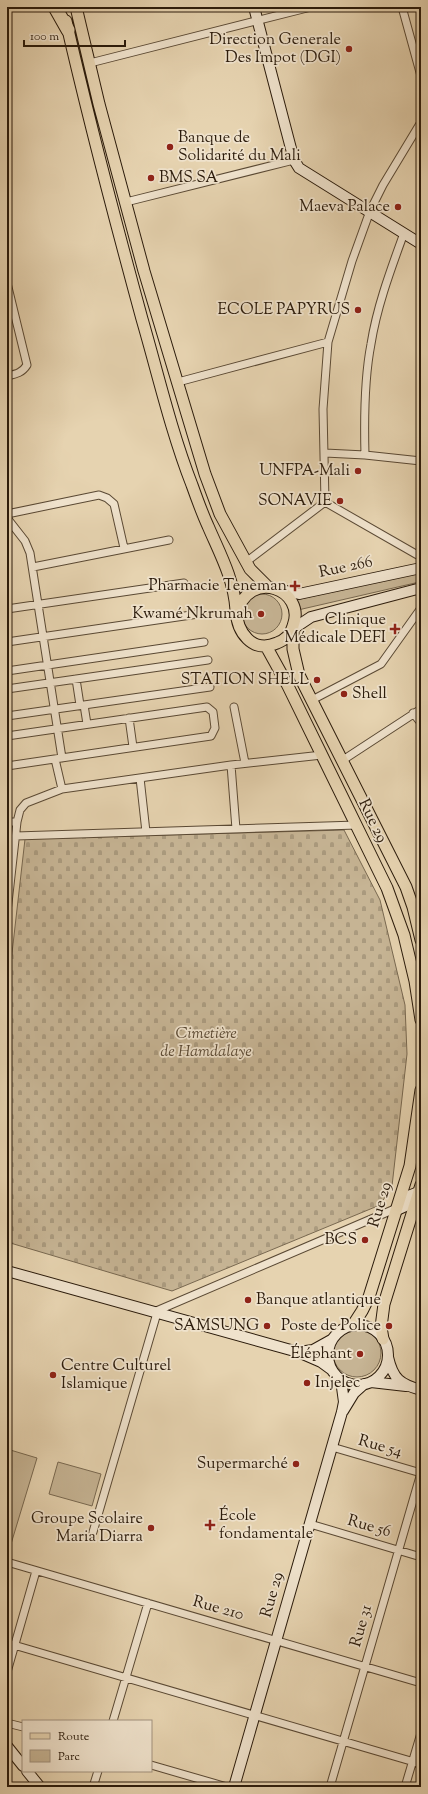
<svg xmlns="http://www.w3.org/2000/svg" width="428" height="1794" viewBox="0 0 428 1794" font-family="'Sorts Mill Goudy',serif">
	<defs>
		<pattern id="cemetery-stones" width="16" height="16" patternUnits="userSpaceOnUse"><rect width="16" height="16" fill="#c6b494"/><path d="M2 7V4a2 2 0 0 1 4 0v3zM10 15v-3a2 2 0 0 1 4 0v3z" fill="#aa9a7e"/></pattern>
	</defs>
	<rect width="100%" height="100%" fill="#e6d3b0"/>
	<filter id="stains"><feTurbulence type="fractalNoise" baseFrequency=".005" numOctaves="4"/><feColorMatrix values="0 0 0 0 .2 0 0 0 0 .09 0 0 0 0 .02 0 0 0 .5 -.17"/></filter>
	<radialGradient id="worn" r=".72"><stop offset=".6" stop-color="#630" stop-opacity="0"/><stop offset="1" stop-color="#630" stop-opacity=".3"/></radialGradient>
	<!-- green -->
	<path fill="#c6b494" stroke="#786850" d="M413 573 418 574 419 580 415 583 298 610 296 600Z
		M242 614a20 20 0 1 1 40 0a20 20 0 1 1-40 0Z
		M333 1353a24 24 0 1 1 48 0a24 24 0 1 1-48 0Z
		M7 1449 37 1458 11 1544 7 1543Z
		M58 1462 101 1474 92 1506 49 1494Z"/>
	<!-- cemetery -->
	<path fill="url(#cemetery-stones)" stroke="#786850" d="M344 830 380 900 405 1005 407 1054 392 1186 380 1205 172 1291 7 1242V997L25 839Z"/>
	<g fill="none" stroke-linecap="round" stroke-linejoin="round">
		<defs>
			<path id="street" d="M402 7 421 76
				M90 63 311 7
				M126 202 294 160
				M7 283 27 365C22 373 16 374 7 376
				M178 382 328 342
				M325 453 365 455 421 461
				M365 455C364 418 364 380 371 344 377 306 391 269 404 233
				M325 502 323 409 328 342 352 261 370 211 383 185 421 122
				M325 502 421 557
				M7 514 99 495 107 498 114 504 124 548
				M7 518 25 541 30 553 62 758
				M246 562 325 502
				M33 567 169 540
				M7 609 184 583
				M7 642 198 614
				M7 671 204 642
				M76 679 80 705
				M7 689 208 660
				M312 700 381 664 421 608
				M84 705 87 724
				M234 707 245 763
				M413 713 421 723
				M7 716 210 687
				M129 718 133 747
				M7 736 207 707 213 712 215 728 211 736 7 766
				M55 759 62 789
				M343 760 421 709
				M231 765 236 829
				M140 778 146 832
				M7 822H17
				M16 836 357 825
				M413 907 421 900
				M7 912 17 822 20 810 26 803 62 789 231 765 322 755
				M154 1312 397 1208
				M332 1447 421 1473
				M310 1524 421 1557
				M93 1532 157 1313
				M7 1562 421 1683
				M7 1643 421 1764
				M7 1672 36 1571
				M113 1721 148 1603
				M7 1723 23 1727
				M151 1765 227 1787
				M93 1787 98 1771
				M330 1787 421 1473
				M405 1787 421 1733"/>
			<path id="secondary" d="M254 7 294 160 299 168 421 244
				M278 589 299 594 421 568
				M293 629 311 617 421 588
				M401 1199 421 1191
				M397 1210 421 1199
				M7 1271 298 1352 321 1362 332 1370
				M328 1355a30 30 0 1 1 60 0a30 30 0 1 1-60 0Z
				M299 1352 313 1350 331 1340
				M388 1357C393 1379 400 1384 421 1390
				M371 1382 406 1386
				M343 1411 354 1393 364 1384
				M7 1746 23 1766
				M27 1771 40 1787
				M234 1787 342 1412 344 1402 341 1380"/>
			<path id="primary" d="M76 7 99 104 144 271 205 474 220 514 250 569 268 587
				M66 21C89 121 115 220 142 319 158 374 171 431 192 485 197 499 202 513 208 526 220 554 234 579 236 610 237 632 252 654 277 643 285 640 291 634 293 626 307 590 249 566 236 615
				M293 629V649L299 675 406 887 413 907 421 940
				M266 646 287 684 387 888 404 935 415 981 421 1020
				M353 1325 362 1311 369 1297 410 1166 421 1090
				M383 1339 381 1327 384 1304 421 1185"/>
			<path id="highway" d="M55 7 68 30"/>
		</defs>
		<!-- street casing -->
		<use href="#street" stroke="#5a4934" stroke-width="9"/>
		<!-- secondary casing -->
		<use href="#secondary" stroke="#2b1b0b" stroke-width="12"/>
		<!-- primary casing -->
		<use href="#primary" stroke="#2b1b0b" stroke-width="13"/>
		<!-- highway casing -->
		<use href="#highway" stroke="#2b1b0b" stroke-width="15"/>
		<!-- street -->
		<use href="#street" stroke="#efe2cc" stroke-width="7"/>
		<!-- secondary -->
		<use href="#secondary" stroke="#efe2cc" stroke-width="10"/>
		<!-- primary -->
		<use href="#primary" stroke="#e6d3b0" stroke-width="11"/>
		<!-- highway -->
		<use href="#highway" stroke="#e6d3b0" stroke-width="13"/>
	</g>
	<!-- markers -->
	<g fill="#8f2418" stroke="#efe2cc" stroke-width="1.5">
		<circle cx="349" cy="49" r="4"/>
		<circle cx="170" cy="147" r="4"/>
		<circle cx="151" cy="178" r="4"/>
		<circle cx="398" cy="207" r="4"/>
		<circle cx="358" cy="310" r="4"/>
		<circle cx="358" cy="471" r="4"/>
		<circle cx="340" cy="501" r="4"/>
		<path d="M293 580h4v4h4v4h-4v4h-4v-4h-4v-4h4z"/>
		<circle cx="261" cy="614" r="4"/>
		<path d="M393 623h4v4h4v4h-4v4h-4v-4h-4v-4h4z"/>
		<circle cx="317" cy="680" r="4"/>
		<circle cx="344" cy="694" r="4"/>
		<circle cx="365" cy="1240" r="4"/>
		<circle cx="248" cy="1300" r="4"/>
		<circle cx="267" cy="1326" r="4"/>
		<circle cx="389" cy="1326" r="4"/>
		<circle cx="360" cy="1354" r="4"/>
		<circle cx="53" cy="1375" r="4"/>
		<circle cx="307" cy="1383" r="4"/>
		<circle cx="296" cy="1464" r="4"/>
		<path d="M208 1519h4v4h4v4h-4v4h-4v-4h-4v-4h4z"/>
		<circle cx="151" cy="1528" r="4"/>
	</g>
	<g text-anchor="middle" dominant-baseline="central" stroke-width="3.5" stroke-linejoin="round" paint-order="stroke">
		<!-- poi labels -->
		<g font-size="16" fill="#2b1b0b" stroke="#efe2cc" text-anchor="end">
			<text x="341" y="40">Direction Generale<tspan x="341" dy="18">Des Impot (DGI)</tspan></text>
			<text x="178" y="138" text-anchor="start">Banque de<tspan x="178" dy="18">Solidarité du Mali</tspan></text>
			<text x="159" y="178" text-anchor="start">BMS SA</text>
			<text x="390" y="207">Maeva Palace</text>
			<text x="350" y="310">ECOLE PAPYRUS</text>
			<text x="350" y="471">UNFPA-Mali</text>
			<text x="332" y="501">SONAVIE</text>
			<text x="287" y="586">Pharmacie Teneman</text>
			<text x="253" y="614">Kwamé Nkrumah</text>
			<text x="386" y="620">Clinique<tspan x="386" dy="18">Médicale DEFI</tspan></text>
			<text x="309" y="680">STATION SHELL</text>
			<text x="352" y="694" text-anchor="start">Shell</text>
			<text x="357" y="1240">BCS</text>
			<text x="256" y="1300" text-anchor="start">Banque atlantique</text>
			<text x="259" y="1326">SAMSUNG</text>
			<text x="381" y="1326">Poste de Police</text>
			<text x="352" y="1354">Éléphant</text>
			<text x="61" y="1366" text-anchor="start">Centre Culturel<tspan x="61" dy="18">Islamique</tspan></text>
			<text x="315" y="1383" text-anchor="start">Injelec</text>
			<text x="288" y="1464">Supermarché</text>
			<text x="219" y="1516" text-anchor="start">École<tspan x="219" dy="18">fondamentale</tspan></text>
			<text x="143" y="1519">Groupe Scolaire<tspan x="143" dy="18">Maria Diarra</tspan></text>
		</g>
		<!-- street labels -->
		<g font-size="16" fill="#2b1b0b" stroke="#efe2cc">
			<text transform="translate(346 568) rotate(-12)">Rue 266</text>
			<text transform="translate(372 821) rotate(64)">Rue 29</text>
			<text transform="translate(381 1205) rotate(-73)">Rue 29</text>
			<text transform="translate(380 1447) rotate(16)">Rue 54</text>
			<text transform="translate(369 1527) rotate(16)">Rue 56</text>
			<text transform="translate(273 1595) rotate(-74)">Rue 29</text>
			<text transform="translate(218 1609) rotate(16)">Rue 210</text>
			<text transform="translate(362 1626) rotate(-74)">Rue 31</text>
		</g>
		<!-- park labels -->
		<g font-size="16" font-style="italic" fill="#5a4934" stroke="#efe2cc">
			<text x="206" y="1034">Cimetière<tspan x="206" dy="18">de Hamdalaye</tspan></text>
		</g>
	</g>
	<!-- margin -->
	<rect width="428" height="1794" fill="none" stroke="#e6d3b0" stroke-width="24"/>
	<rect x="8" y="8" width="412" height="1778" fill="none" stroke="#2b1b0b" stroke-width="2"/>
	<rect x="12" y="12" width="404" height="1770" fill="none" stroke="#2b1b0b"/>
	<!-- legend -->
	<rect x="22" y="1720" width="130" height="52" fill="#efe2cc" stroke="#a1927f"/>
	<rect x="30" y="1733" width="20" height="6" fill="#e6d3b0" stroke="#a1927f"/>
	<text x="58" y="1740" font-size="12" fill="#2b1b0b">Route</text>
	<rect x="30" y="1750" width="20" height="12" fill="#c6b494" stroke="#a1927f"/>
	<text x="58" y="1760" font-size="12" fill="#2b1b0b">Parc</text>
	<!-- scale -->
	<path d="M24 40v6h101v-6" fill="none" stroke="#2b1b0b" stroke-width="2"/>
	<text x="30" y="40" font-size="12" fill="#2b1b0b" stroke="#efe2cc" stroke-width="3" paint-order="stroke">100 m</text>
	<rect width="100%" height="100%" filter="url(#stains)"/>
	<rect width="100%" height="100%" fill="url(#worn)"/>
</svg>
